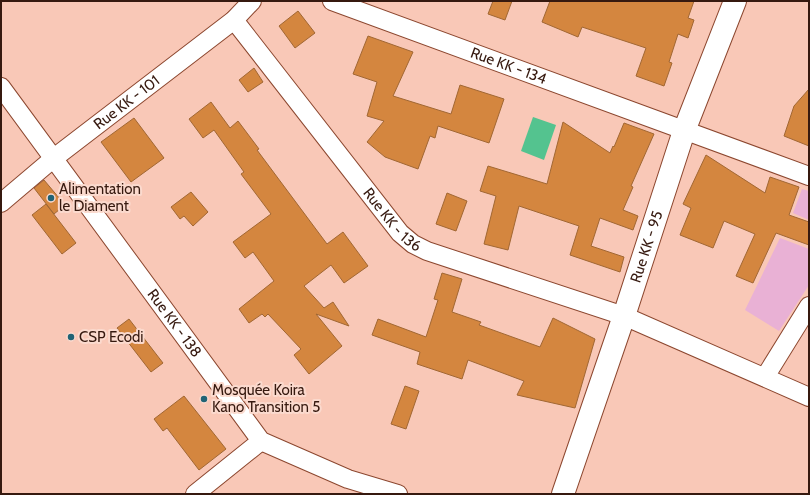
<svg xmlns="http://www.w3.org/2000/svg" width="810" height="495" viewBox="0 0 810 495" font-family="Cabin,sans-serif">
	<rect width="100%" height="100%" fill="#f9c8b7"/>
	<!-- green -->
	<path fill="#e9b1d5" d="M802 189 809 191V220L793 213Z
		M780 238 809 249V285L779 331 745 310Z"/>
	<!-- water -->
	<path fill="#54c38f" d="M533 117 556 125 544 160 521 151Z"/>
	<!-- building -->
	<path fill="#d4863f" stroke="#a16733" d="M493 1H512L505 20 488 14Z
		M550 1H694L688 18 694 20 688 38 678 34 669 62 672 63 664 86 636 76 646 48 582 27 578 37 542 22Z
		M298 11 315 33 295 48 279 26Z
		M368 36 413 52 393 96 451 114 460 85 504 99 489 143 438 126 435 138 430 136 418 169 385 157 367 142 384 121 367 116 377 82 353 74Z
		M254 68 263 82 248 92 239 80Z
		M809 89V146L784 136 794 106Z
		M211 102 230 128 238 121 259 149 257 150 327 244 343 232 368 266 344 283 331 265 304 286 324 308 333 302 349 326 316 314 342 346 309 374 294 355 301 349 268 314 265 317 262 314 249 323 239 309 274 281 253 252 245 258 233 242 271 214 241 174 244 172 214 130 203 138 189 119Z
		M134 118 164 158 131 182 101 142Z
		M563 122 610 153 613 146 614 147 624 123 654 134 631 186 633 187 623 210 638 216 633 230 600 218 591 246 624 257 620 272 570 255 579 226 519 206 508 250 484 244 496 196 480 191 488 166 547 184Z
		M706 155 765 193 770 177 799 187 789 215 809 222V245L776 233 753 283 736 276 755 234 724 221 713 248 680 235 691 208 683 204Z
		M44 180 65 205 54 214 34 188Z
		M191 192 208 212 193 226 184 216 180 219 171 207Z
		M447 193 467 201 456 231 436 224Z
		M46 204 76 243 62 254 32 215Z
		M442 273 462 279 452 312 481 322 479 325 540 347 553 318 595 339 575 408 517 395 524 381 468 360 462 379 417 364 420 352 372 335 378 319 426 337 438 300 434 299Z
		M129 319 163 363 151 372 117 328Z
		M405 386 419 391 406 429 391 424Z
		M184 396 226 449 199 470 167 428 163 431 154 419Z"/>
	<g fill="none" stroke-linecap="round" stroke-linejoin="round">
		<defs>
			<g id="street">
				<path id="s1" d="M332 1 809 176"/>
				<path id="s2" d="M234 20 400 233 413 244 427 251 624 316 809 397"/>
				<path id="s3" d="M1 87 261 441 348 479 398 494"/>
				<path id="s4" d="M1 203 54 158 234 20 252 1"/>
				<path d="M765 377 809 306"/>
				<path d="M195 494 261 441"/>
			</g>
			<g id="secondary">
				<path id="s5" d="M563 494 624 316 684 131 735 1"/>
			</g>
		</defs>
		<!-- street casing -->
		<use href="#street" stroke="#8c472f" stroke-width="20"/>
		<!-- secondary casing -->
		<use href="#secondary" stroke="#8c472f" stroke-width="24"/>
		<!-- street -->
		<use href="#street" stroke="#fff" stroke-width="18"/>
		<!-- secondary -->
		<use href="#secondary" stroke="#fff" stroke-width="22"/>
	</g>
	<!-- markers -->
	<g fill="#206375" stroke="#fbdace" stroke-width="1.5">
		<circle cx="51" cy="198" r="4"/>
		<circle cx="71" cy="337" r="4"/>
		<circle cx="204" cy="399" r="4"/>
	</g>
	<g text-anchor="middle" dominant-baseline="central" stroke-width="4" stroke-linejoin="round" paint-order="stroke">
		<!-- street labels -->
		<g font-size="15" fill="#36190f" stroke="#fbdace">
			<text stroke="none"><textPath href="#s1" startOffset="188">Rue KK - 134</textPath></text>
			<text stroke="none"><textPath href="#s4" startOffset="161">Rue KK - 101</textPath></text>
			<text stroke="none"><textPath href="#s2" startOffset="255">Rue KK - 136</textPath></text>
			<text stroke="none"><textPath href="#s5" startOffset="261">Rue KK - 95</textPath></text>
			<text stroke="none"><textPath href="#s3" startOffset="293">Rue KK - 138</textPath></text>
		</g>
		<!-- poi labels -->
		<g font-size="15" fill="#36190f" stroke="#fbdace" text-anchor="start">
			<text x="59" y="189">Alimentation<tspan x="59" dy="17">le Diament</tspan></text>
			<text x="79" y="337">CSP Ecodi</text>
			<text x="212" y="390">Mosquée Koira<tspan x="212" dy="17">Kano Transition 5</tspan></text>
		</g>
	</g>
	<!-- border -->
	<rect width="810" height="495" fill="none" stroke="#36190f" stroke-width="4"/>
</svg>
